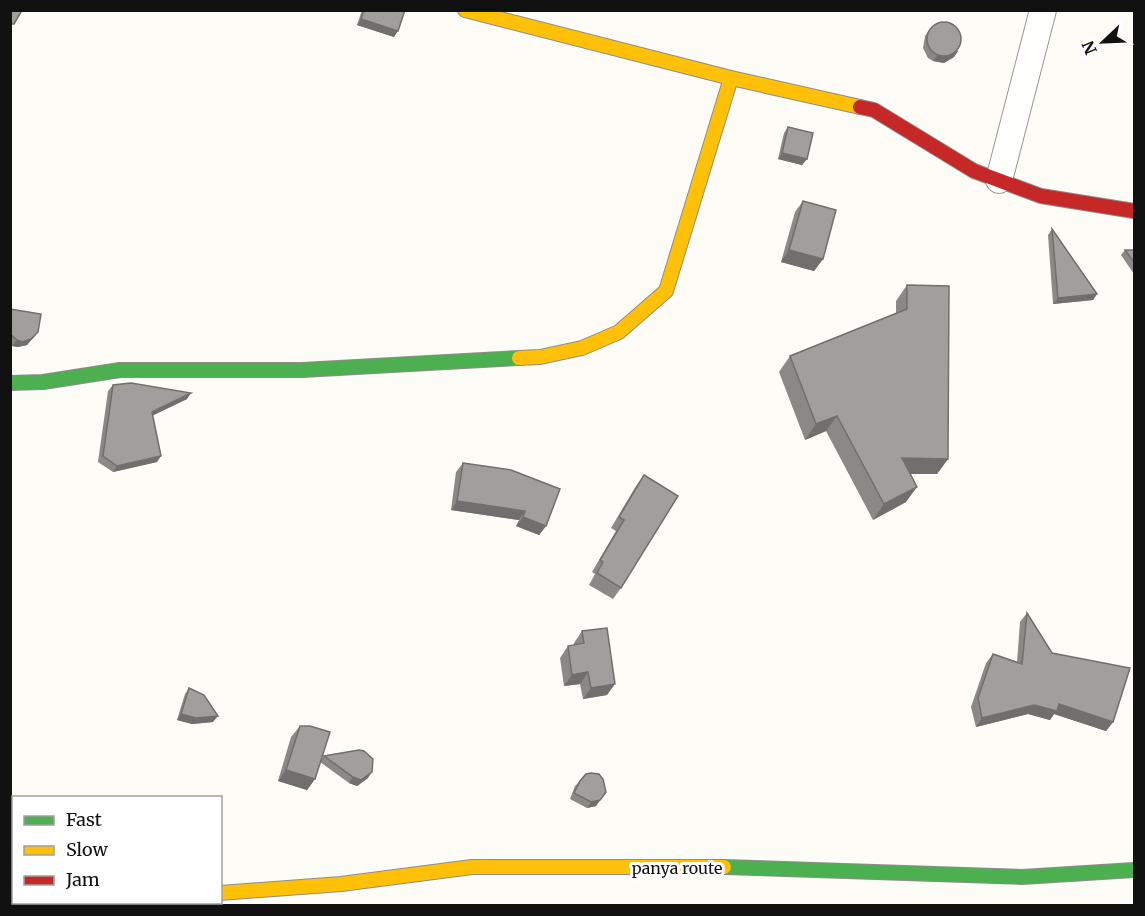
<svg xmlns="http://www.w3.org/2000/svg" width="1145" height="916" viewBox="0 0 1145 916" font-family="Merriweather,serif">
	<rect width="100%" height="100%" fill="#fdfcf7"/>
	<g fill="none" stroke-linecap="round" stroke-linejoin="round">
		<defs>
			<path id="street" d="M999 180 1043 10
				M10 898H14"/>
			<path id="fast" d="M10 383 43 382 120 370H302L519 358
				M724 867 1022 877 1134 870"/>
			<path id="slow" d="M465 10 731 78 860 107
				M519 358 540 357 582 348 619 332 666 291 731 78
				M220 893 341 884 472 867H724"/>
			<path id="jam" d="M860 107 874 110 974 171 1041 196 1134 211"/>
		</defs>
		<!-- street casing -->
		<use href="#street" stroke="#979795" stroke-width="28"/>
		<!-- fast casing -->
		<use href="#fast" stroke="#8e8d8b" stroke-width="16"/>
		<!-- slow casing -->
		<use href="#slow" stroke="#8e8d8b" stroke-width="16"/>
		<!-- jam casing -->
		<use href="#jam" stroke="#8e8d8b" stroke-width="16"/>
		<!-- street -->
		<use href="#street" stroke="#fffffe" stroke-width="26"/>
		<!-- fast -->
		<use href="#fast" stroke="#4caf50" stroke-width="14"/>
		<!-- slow -->
		<use href="#slow" stroke="#ffc107" stroke-width="14"/>
		<!-- jam -->
		<use href="#jam" stroke="#c62828" stroke-width="14"/>
	</g>
	<!-- wall -->
	<path fill="#8a8986" d="M362 10H405L394 37 357 25Z
		M929 30 958 51 954 57 944 63 933 61 928 58 923 48 925 36Z
		M788 127 807 159 802 165 778 159 784 133Z
		M803 201 823 259 814 271 781 262 795 212Z
		M1052 229 1097 294 1093 300 1053 304 1048 235Z
		M1125 250H1134V274L1121 255Z
		M907 285 948 459 937 474H910L906 502 873 520 826 431 805 440 779 372 790 356 896 313V301Z
		M10 309 38 332 27 345 18 347 12 346 10 344Z
		M113 385 187 399 152 416 157 462 113 472 98 462 108 391Z
		M463 463 546 526 539 535 516 526 519 520 451 510 456 472Z
		M644 475 621 588 613 599 589 585 595 574 592 572 616 531 611 528 636 486Z
		M1027 613 1052 653 1113 722 1106 731 1054 714 1050 720 1028 714 976 727 971 707 986 663 993 654 1017 662 1020 622Z
		M582 631 607 695 583 699 580 684 564 686 560 658 568 646 574 645V643Z
		M189 688 213 722 192 724 177 720 185 694Z
		M300 726 321 759 324 756 368 778 357 786 349 783 320 762 315 779 307 790 278 781 291 737Z
		M580 781 596 806 587 808 570 799 575 786Z"/>
	<!-- shaded-wall -->
	<path fill="#716f6d" d="M361 19 398 31 394 37 357 25Z
		M958 51 954 57 944 63 933 61 937 56Z
		M782 153 807 159 802 165 778 159Z
		M789 250 823 259 814 271 781 262Z
		M1097 294 1093 300 1053 304 1058 298Z
		M38 332 27 345 18 347 12 346 17 340Z
		M191 393 187 399 147 418 152 412Z
		M837 416 826 431 805 440 816 424Z
		M161 456 157 462 113 472 117 466Z
		M902 458 948 459 937 474H891Z
		M917 487 906 502 873 520 884 504Z
		M457 501 525 511 519 520 451 510Z
		M523 517 546 526 539 535 516 526Z
		M588 672 580 684 564 686 572 675Z
		M615 684 607 695 583 699 591 688Z
		M1059 704 1113 722 1106 731 1054 714 1050 720 1028 714 976 727 982 718 1034 705Z
		M181 714 218 716 213 722 192 724 177 720Z
		M286 770 315 779 307 790 278 781Z
		M372 772 368 778 357 786 349 783 353 777Z
		M602 798 596 806 587 808 591 802Z"/>
	<!-- building -->
	<path fill="#a19f9c" stroke="#716f6d" stroke-width="1.5" d="M10 10H20L21 12 14 24H10Z
		M364 10H405L398 31 361 19Z
		M927 39a17 17 0 1 1 34 0a17 17 0 1 1-34 0Z
		M788 127 813 133 807 159 782 153Z
		M803 201 836 210 823 259 789 250Z
		M1052 229 1097 294 1058 298Z
		M1125 250H1134V262Z
		M907 285 949 286 948 459 902 458 917 487 884 504 837 416 816 424 790 356 907 309Z
		M10 309 41 314 38 332 31 339 22 342 17 340 10 334Z
		M131 383 191 393 152 412 161 456 117 466 103 456 113 385Z
		M463 463 511 470 560 489 546 526 523 517 525 511 457 501Z
		M644 475 678 496 621 588 597 573 603 562 600 560 624 520 619 517Z
		M1027 613 1052 653 1130 668 1113 722 1059 704 1057 711 1034 705 982 718 978 698 993 654 1022 664Z
		M607 628 615 684 591 688 588 672 572 675 568 646 584 643 582 631Z
		M189 688 204 695 218 716 196 718 181 714Z
		M300 726H310L330 732 315 779 286 770Z
		M359 750 364 751 373 759 372 772 361 780 353 777 324 756Z
		M591 773 599 774 603 779 606 792 600 800 591 802 574 793 580 781 586 774Z"/>
	<g text-anchor="middle" dominant-baseline="central" stroke-width="6" stroke-linejoin="round" paint-order="stroke">
		<!-- street labels -->
		<g font-size="16" fill="#111" stroke="#fff">
			<text x="677" y="868">panya route</text>
		</g>
	</g>
	<!-- border -->
	<rect width="1145" height="916" fill="none" stroke="#111111" stroke-width="24"/>
	<!-- legend -->
	<rect x="12" y="796" width="210" height="108" fill="#ffffff" stroke="#a0a0a0" stroke-width="1.5"/>
	<rect x="24" y="816" width="30" height="9" fill="#4caf50" stroke="#a0a0a0" stroke-width="1.5"/>
	<text x="66" y="826" font-size="18" fill="#111111">Fast</text>
	<rect x="24" y="846" width="30" height="9" fill="#ffc107" stroke="#a0a0a0" stroke-width="1.5"/>
	<text x="66" y="856" font-size="18" fill="#111111">Slow</text>
	<rect x="24" y="876" width="30" height="9" fill="#c62828" stroke="#a0a0a0" stroke-width="1.5"/>
	<text x="66" y="886" font-size="18" fill="#111111">Jam</text>
	<!-- north arrow -->
	<g transform="translate(1103 42) rotate(247)" stroke="#ffffff" stroke-width="4.5" paint-order="stroke">
	<path d="M0-4.5L10 22L0 15L-10 22Z" fill="#111111"/>
	<text y="-9" font-size="16" font-weight="bold" text-anchor="middle" fill="#111111">N</text>
	</g>
</svg>
